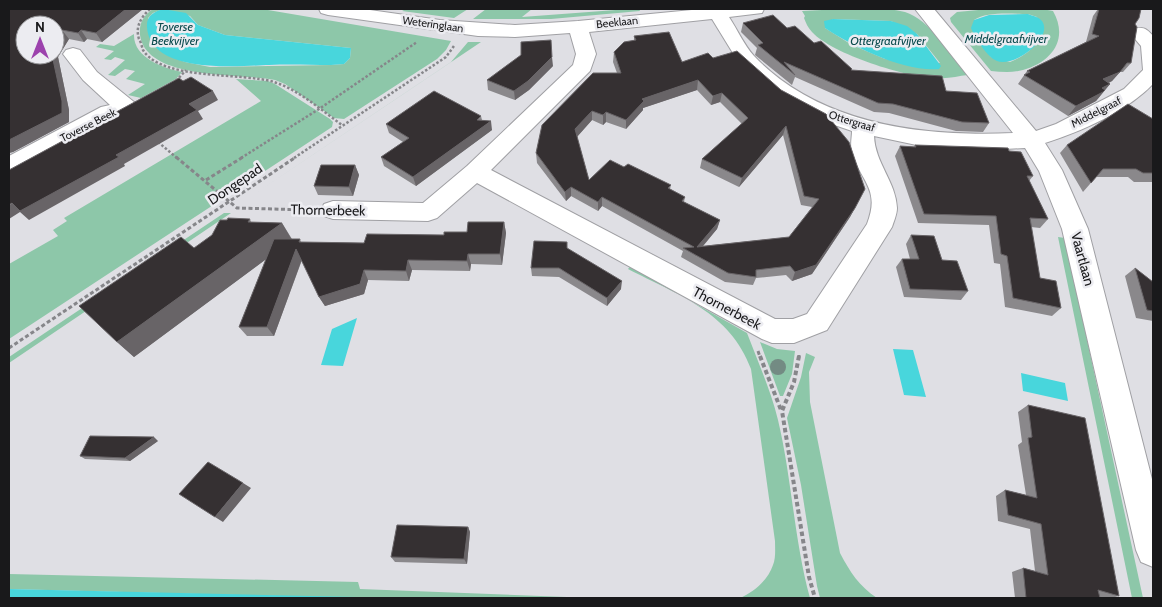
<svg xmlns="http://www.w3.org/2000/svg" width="1162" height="607" viewBox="0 0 1162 607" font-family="Cabin,sans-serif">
	<rect width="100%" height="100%" fill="#dfdfe4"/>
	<!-- green -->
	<path fill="#8dc7a9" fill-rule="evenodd" d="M153 9H262L451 41 446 50 437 59 344 119 334 118 285 84 275 80C242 73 146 81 140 35 139 23 143 16 153 9ZM163 9 190 16 198 25 225 35 351 48 350 58 344 64 331 65 210 67 185 62 167 55 148 18 153 13Z
		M406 9H468L454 18 402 11Z
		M486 9H532L522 17 629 9H639L640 11 551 19H473Z
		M842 9C862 9 885 7 905 12 929 19 952 55 968 75 958 76 948 79 938 78 907 78 832 54 812 32 808 28 806 23 804 18L805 16 802 11ZM833 19 891 21 917 34 940 63 885 59 852 45 825 28Z
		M989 9H1042L1053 11C1069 39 1052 62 1023 70 1012 73 1002 72 991 71L951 22 950 18 957 12ZM1028 14 1037 17 1041 35C1035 49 1024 56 1010 62L991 57 974 34V20C987 11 1013 14 1028 14Z
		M134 34C133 58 164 68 182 72L176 79 141 98 128 95 145 84 126 79 135 71 125 69 115 76 108 75 125 60 115 57 111 60 104 59 114 51 96 47 100 44 114 46Z
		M468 42H481L241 203 451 62Z
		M236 79 268 81 275 84 330 119 333 122 332 127 9 339V264L58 236 53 230 67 221 64 218 261 101Z
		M224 213H231L9 363V357Z
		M1058 237 1065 238 1143 598H1132Z
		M633 263 657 282 747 333C758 362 771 391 778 420 792 479 794 540 810 598H740C754 592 768 580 773 565 776 558 775 548 775 541L751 369C730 312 678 295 628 269Z
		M760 342 777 349 795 351 792 374 783 396H780Z
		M806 353 815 357 809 372 810 402 840 553C850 572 859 586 877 598H820L817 586 801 485 787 418 801 377Z
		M9 574 358 582 360 589 593 598H356L9 589Z"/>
	<!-- water -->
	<path fill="#48d6dc" d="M163 9 186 13 198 25 225 35 351 48 350 58 344 64 331 65C311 65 290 64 269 65 239 66 150 75 147 27 146 16 154 12 163 9Z
		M1028 14C1033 16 1039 17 1042 21 1054 38 1014 68 997 61 987 57 976 39 971 28L974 20 989 15Z
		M833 19 891 21 907 26 917 34 941 66 939 69C903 72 854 47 825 28L824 21Z
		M357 318 343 366 321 365 332 329Z
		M893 349 913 350 926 397 904 395Z
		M1021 373 1065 383 1068 401 1023 391Z
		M9 589 357 597 9 598Z"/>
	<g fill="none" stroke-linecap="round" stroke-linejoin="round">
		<defs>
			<path id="minor" d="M319 9H363L440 20 515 25 578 21 702 9H764L762 13 729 17C737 29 744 45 754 56 820 125 923 137 1013 133L915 9H934L1036 131 1056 124 1124 89 1143 70 1141 46 1130 33 1133 29C1143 26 1147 29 1153 36V84C1126 112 1082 131 1045 143L1062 170 1088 229 1153 483V567L1141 562 1136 550 1062 229 1039 171 1025 148 987 150 926 147 874 136C875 163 896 182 897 208 897 214 894 221 892 227L827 330 794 343H772L762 339 477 183 437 218 428 221 333 219 324 216 321 210 324 204 333 201 423 203 467 166 573 65 576 54 570 33 515 37 478 36 328 15 321 13ZM712 19 739 63 779 98 817 119 852 131C852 137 850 145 852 151 860 182 881 188 867 224L807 314 793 319H775L491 170 590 71 596 54 589 32Z
				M73 48 80 50 97 72 134 102 137 107 134 112 117 117 17 172 9 174V156L101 107 110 105 83 80 63 54 66 50Z"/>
		</defs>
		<!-- minor casing -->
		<use href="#minor" stroke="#a0a0a4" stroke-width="2"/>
		<!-- path-far2 -->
		<path stroke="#86868a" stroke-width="2.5" stroke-dasharray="2.5 2" stroke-linecap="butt" d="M150 9C141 17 135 27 139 39 141 42 142 47 143 50 162 81 242 72 274 82 299 90 321 110 342 125
			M176 81 186 70
			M158 142 177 158
			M241 158 319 109 417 42
			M294 158 446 57 454 46"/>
		<!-- path-far1 -->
		<path stroke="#86868a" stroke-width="3" stroke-dasharray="4 2.5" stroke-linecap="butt" d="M176 157 237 208 310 210
			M206 180 243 157
			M9 348 296 157
			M758 351 760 357
			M799 357V355"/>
		<!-- path -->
		<path stroke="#86868a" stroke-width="4" stroke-dasharray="4.5 3" stroke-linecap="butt" d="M760 356 781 410
			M799 356 794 382 782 411 809 577 815 598"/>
		<!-- minor -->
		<use href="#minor" fill="#fff" fill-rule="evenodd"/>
	</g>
	<!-- trees -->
	<circle fill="#738b83" cx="778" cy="367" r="8"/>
	<!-- wall -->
	<path fill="#8a888b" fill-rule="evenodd" d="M9 9H143L102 42 87 39 84 42 69 39 58 57 69 110V122L13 152 9 153Z
		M1098 9H1141L1135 24 1131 63 1123 72H1120L1112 81 1109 83 1110 84 1096 101 1068 116 1018 84 1027 71 1086 42 1093 16Z
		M743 23 787 28 814 43 851 70 946 91 989 123 983 132 956 131 889 113 874 112 795 77 792 85 755 55 757 48 741 32Z
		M634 36 682 62 713 58 865 189 850 217 812 274 792 281 786 275 756 278 753 285 725 282 681 257 683 251 602 206 598 211 571 196 566 201 537 163 536 153 617 73 613 62 614 52 634 41ZM697 90 711 105 720 102 742 124 702 159 700 168 739 187 783 135 801 205 812 207 789 237 702 246 717 229 720 220 684 202 685 197 670 189 671 185 624 167 589 180 577 137 592 120 603 125 606 122 626 129 643 110V108Z
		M553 66 529 90 515 100 488 90 487 80Z
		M481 116 482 120 492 130 416 186 384 166 381 157 403 142 389 133 386 124Z
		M1153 119V182H1134L1128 177H1096L1083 192 1060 153 1067 145Z
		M915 145 1009 151 1033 176 1029 181 1048 219 1040 228 1031 227 1040 278 1061 308 1052 316 1005 307 1000 264 994 263 989 225 918 223 895 156 900 146 914 147Z
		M355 165 359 175 353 196 318 195 314 186Z
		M250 219 251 222 282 223 292 239H300L301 242 364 243 444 235 467 232 504 222 506 233 502 265 471 264 470 271 412 270 409 281 368 280 364 294 325 306 319 297 302 260 274 336H247L239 327 266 259 134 357 117 342Z
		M911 235 942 260 968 291 961 300 904 297 896 267 902 259H910L906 244Z
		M567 249 621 289 607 306 559 277 532 276 531 268Z
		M1135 268 1153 282V321L1136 318 1125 276Z
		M1028 405 1119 596 1111 598H1015L1012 572 1023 568 1035 571 1030 529 998 521 996 496 1005 490 1026 495 1018 445 1022 442 1018 412Z
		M158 441 130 461 85 459 80 456Z
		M468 527 470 532 467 564 395 562 391 557Z"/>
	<!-- shaded-wall -->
	<path fill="#686467" d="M126 9H143L102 42 96 33Z
		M62 30 69 39 58 57 69 110V122L13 152 9 153V140L52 55H55V41Z
		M81 30 87 39 84 42 78 33Z
		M552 57 553 66 529 90 515 100 514 91Z
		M1120 72 1112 81 1095 89 1103 79Z
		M698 80 697 90 643 108V110L626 129V120L642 99Z
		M1110 84 1096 101 1068 116 1076 106 1102 88Z
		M213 91 218 100 198 111 203 119 124 164 125 166 29 220 20 212 9 219V205L116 155 189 104Z
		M722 93 720 102 711 105 713 96Z
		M592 111V120L575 139V129Z
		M606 112V122L603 125V115Z
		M491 121 492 130 416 186 413 177Z
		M786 126 783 135 739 187 742 178Z
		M355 165 359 175 353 196 349 187Z
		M571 187V196L566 201 565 192Z
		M602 197V206L598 211V202Z
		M855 208 850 217 812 274 792 281 795 272Z
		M720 220 717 229 695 256 697 247Z
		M504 222 506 233 502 265 500 254Z
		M282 223 292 240 134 357 117 342Z
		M296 249 302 259 274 336 267 327Z
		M468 254 471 264 470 271 467 261Z
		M408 260 412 270 409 281 406 271Z
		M364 270 368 280 364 294 325 306 319 297Z
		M622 281 621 289 607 306V298Z
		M154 437 158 441 130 461 125 458Z
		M243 483 251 488 223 522 215 517Z
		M468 527 470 532 467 564 464 559Z"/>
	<!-- building -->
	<path fill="#353032" stroke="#686467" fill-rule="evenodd" d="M9 9H126L96 33 81 30 78 33 62 30 55 41V25H25V55H52L62 101V113L9 140Z
		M1099 9H1141L1139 18 1135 24 1137 27 1131 63H1127L1120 72 1103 79 1110 84 1102 88 1105 90 1103 92 1076 106 1024 75 1030 72 1027 71 1099 36 1092 34Z
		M773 15 787 28 795 26 814 43 821 41 852 69 851 70 942 76 946 91 977 93 989 123 962 122 893 104 878 103 784 62 795 75 758 45 763 43 743 23Z
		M669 32 682 62 708 53 713 58 737 51 781 90 826 114 849 142 865 189 855 208 816 265 795 272 790 266 756 270V277L728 273 683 248 694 247 602 197 598 202 571 187 565 192 536 153 542 125 593 73H621L614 52 624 42 636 40 634 36ZM698 80 713 96 722 93 748 118 702 159 742 178 786 126 804 196 819 199 789 237 697 247 720 220 682 201 685 197 668 188 671 185 628 164 624 167 610 160 589 180 575 129 592 111 603 115 606 112 626 120 644 101 642 99Z
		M551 40 552 57 528 81 514 91 487 80 521 55V42Z
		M191 77 213 91 189 104 197 110 116 155 119 157 20 211 12 203 9 205V170L179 78 183 81Z
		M434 91 481 116 477 120 491 121 413 177 381 157 409 138 386 124Z
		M1128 104 1153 119V173H1143L1136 169H1103L1091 183 1067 145Z
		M915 145 1008 148 1009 151 1021 152 1033 176H1027L1048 219 1030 218 1040 278 1056 281 1061 308 1013 298 1007 256 1001 254 996 216 924 214 900 146 916 147Z
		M321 165H355L349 187 314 186Z
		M228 218 250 219 248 222 282 223 117 342 79 306 181 237 194 248 212 235 220 220H227Z
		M468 222H504L500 254H468L467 261 408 260 406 271 364 270 360 284 319 297 296 249 267 327H239L274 239H300L299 242 364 243 367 234 444 235V232H467Z
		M911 235 934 236 942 260 957 261 968 291 910 289 902 259H919Z
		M534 241 567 242V248L622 281 607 298 559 268H531Z
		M1135 268 1153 282V311L1147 310Z
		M1028 405 1085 418 1119 596 1098 590 1100 598H1026L1023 568 1048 575 1041 524 1008 515 1005 490 1037 498 1028 438 1032 437Z
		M90 436 154 437 125 458 80 456Z
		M208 462 243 483 215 517 179 494Z
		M397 525 468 527 464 559 391 557Z"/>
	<g text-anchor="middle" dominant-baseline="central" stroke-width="5" stroke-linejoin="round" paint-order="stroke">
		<!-- far-street labels -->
		<g font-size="11" fill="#19191b" stroke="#ececf1">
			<text transform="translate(617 22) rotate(-6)">Beeklaan</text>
			<text transform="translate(433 24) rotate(8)">Weteringlaan</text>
			<text transform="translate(1096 112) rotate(-27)">Middelgraaf</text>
			<text transform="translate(852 121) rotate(17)">Ottergraaf</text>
			<text transform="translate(88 125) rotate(-27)">Toverse Beek</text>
		</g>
		<!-- far-water labels -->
		<g font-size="12" font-style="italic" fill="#0a4a4d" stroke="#ececf1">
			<text x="175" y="26">Toverse<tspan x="175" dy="14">Beekvijver</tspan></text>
			<text x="1006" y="38">Middelgraafvijver</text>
			<text x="888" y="40">Ottergraafvijver</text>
		</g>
		<!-- street labels -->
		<g font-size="14" fill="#19191b" stroke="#ececf1">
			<text transform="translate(235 184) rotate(-34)">Dongepad</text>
			<text transform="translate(328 210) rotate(1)">Thornerbeek</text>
			<text transform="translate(1083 259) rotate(75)">Vaartlaan</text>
			<text transform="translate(727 308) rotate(28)">Thornerbeek</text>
		</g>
	</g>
	<!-- border -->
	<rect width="1162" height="607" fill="none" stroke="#19191b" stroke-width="20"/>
	<!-- north arrow -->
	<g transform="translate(40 40)"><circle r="24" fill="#ececf1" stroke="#98989b"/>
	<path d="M0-4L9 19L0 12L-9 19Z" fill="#9c42ad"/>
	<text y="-8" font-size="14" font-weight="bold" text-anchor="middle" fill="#19191b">N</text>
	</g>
</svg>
